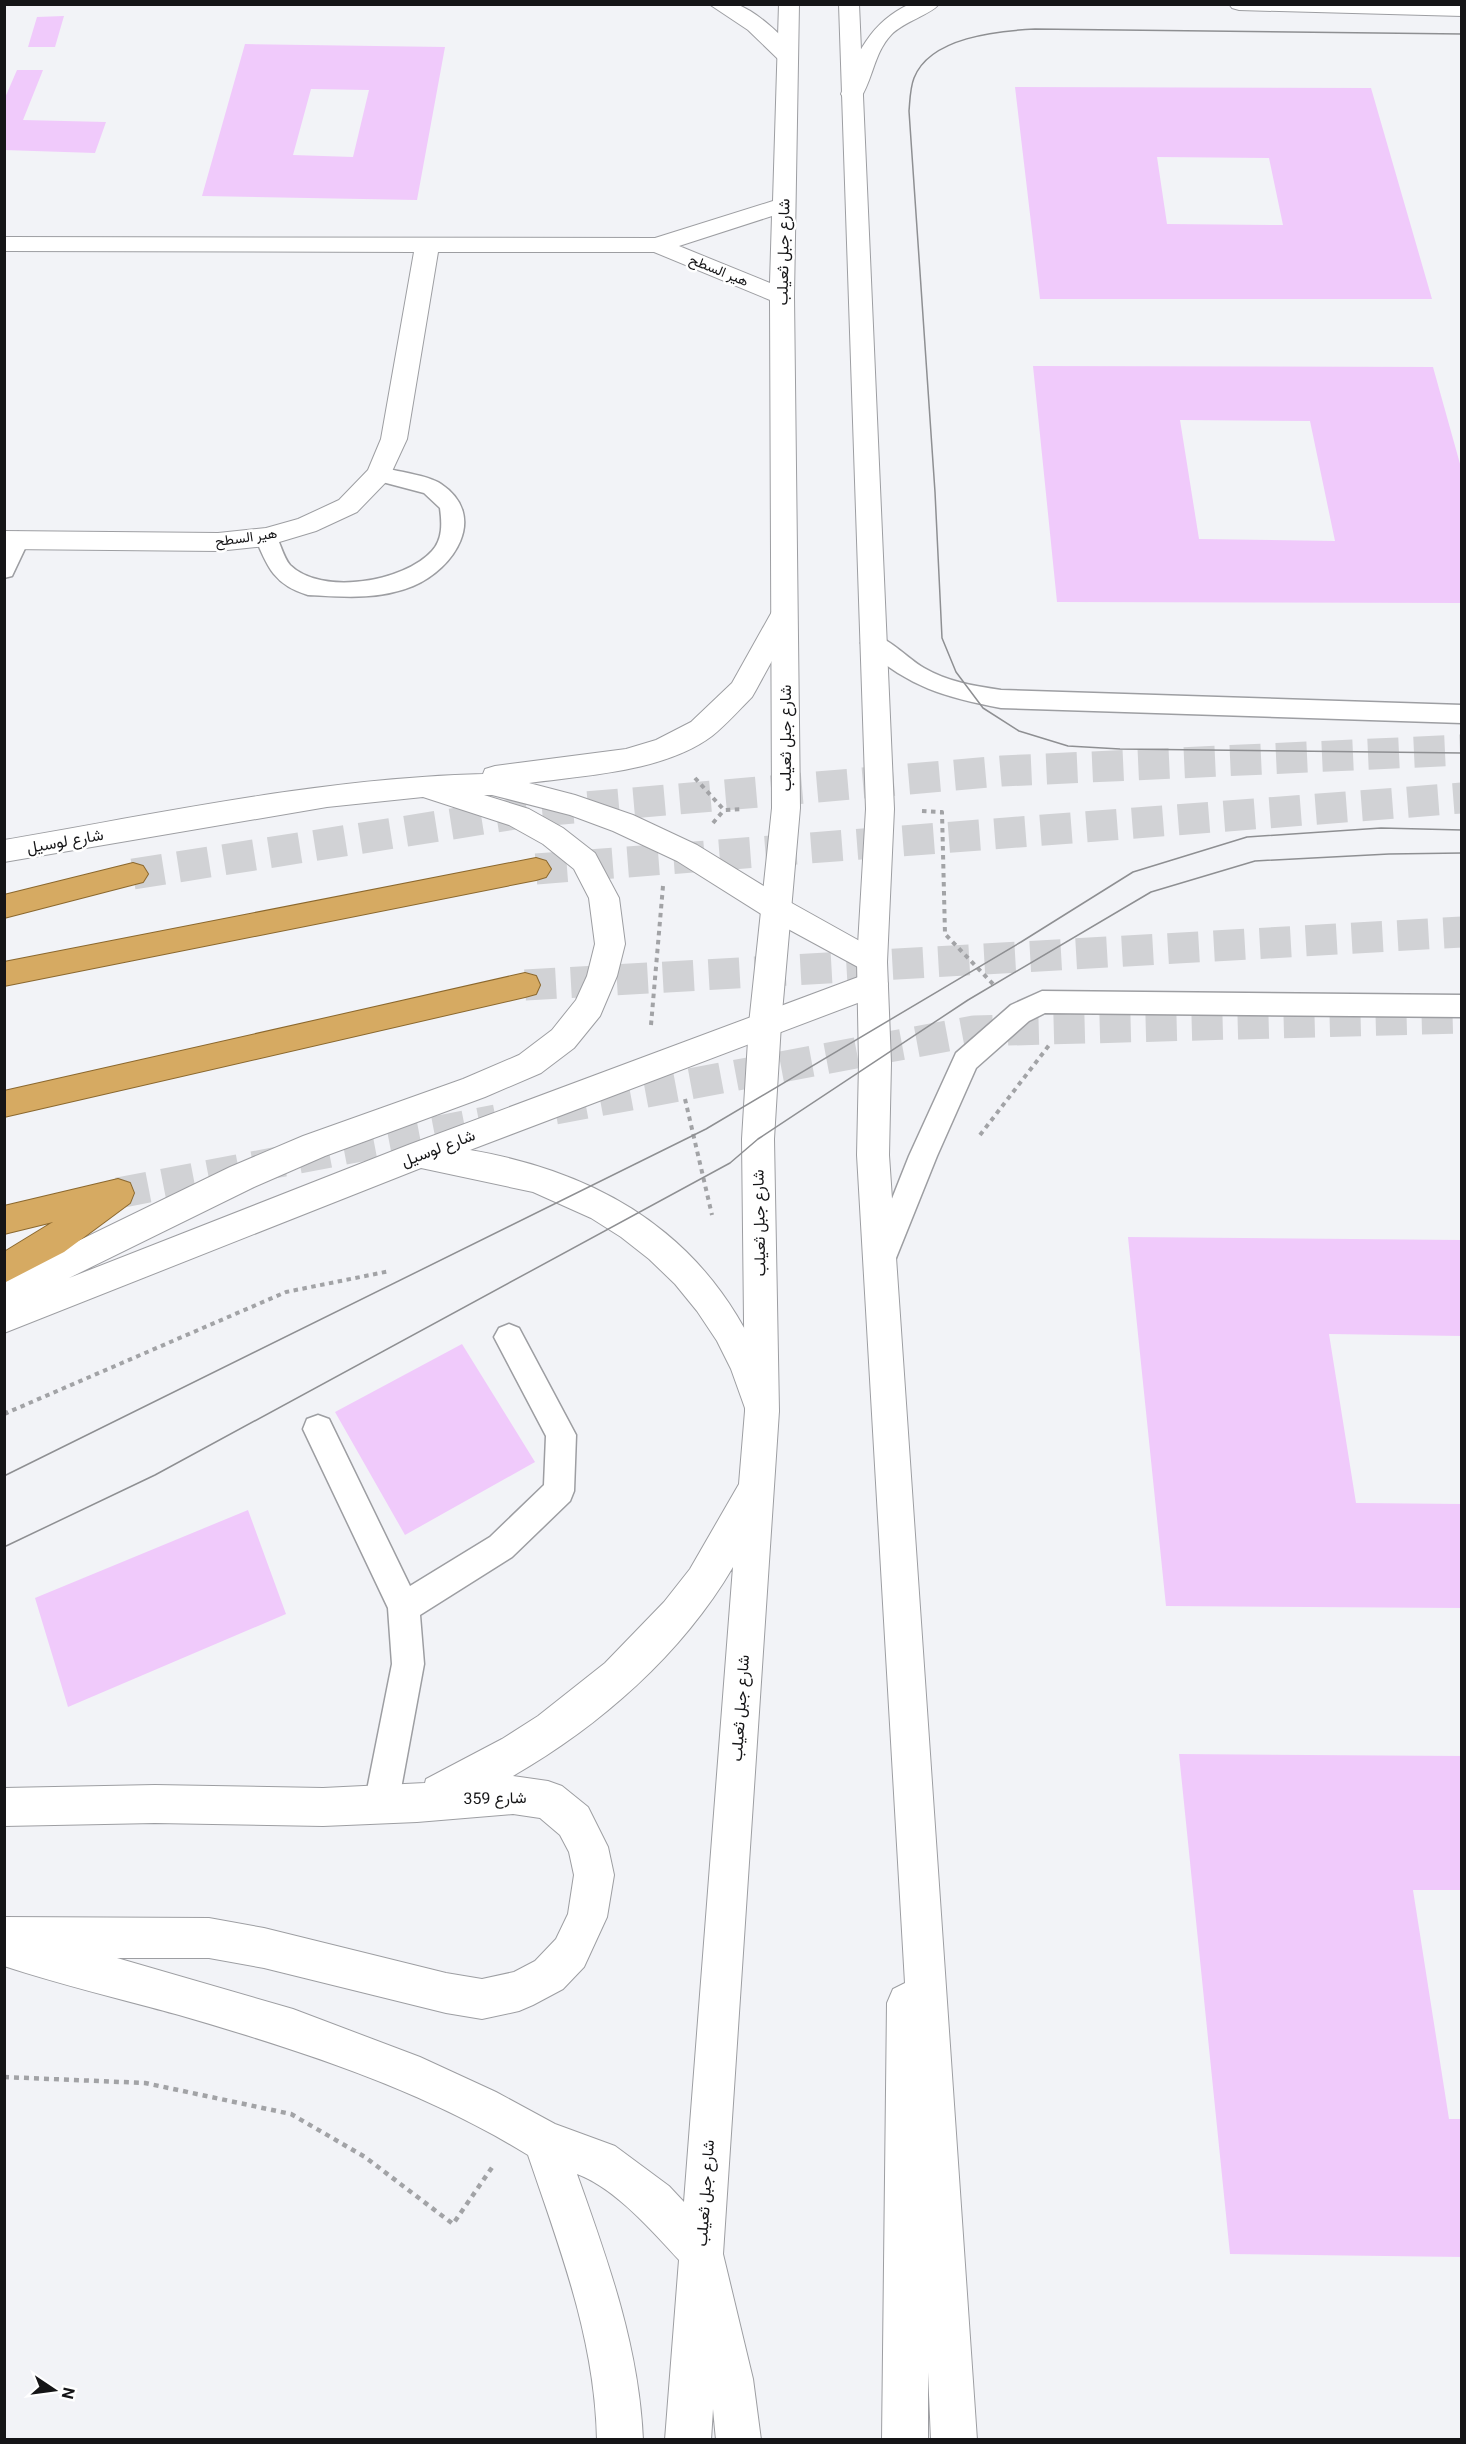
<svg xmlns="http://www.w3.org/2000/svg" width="1466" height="2444" viewBox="0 0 1466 2444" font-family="Roboto,Vazirmatn,sans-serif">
	<rect width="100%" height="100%" fill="#f2f3f7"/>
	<!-- building -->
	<path fill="#f0cafb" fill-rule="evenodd" d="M64 16 55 47H28L37 17Z
		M245 44 445 47 417 200 202 196ZM311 89 369 90 353 157 293 155Z
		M17 70H43L23 120 106 122 95 153 4 150V100Z
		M1015 87 1371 88 1432 299H1040ZM1157 157 1269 158 1283 225 1167 224Z
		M1033 366 1433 367 1462 471V603L1057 602ZM1180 420 1310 421 1335 541 1199 539Z
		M1128 1237 1462 1240V1336L1329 1334 1356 1503 1462 1504V1608L1166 1606Z
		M462 1344 535 1462 405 1535 335 1412Z
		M248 1510 286 1614 68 1707 35 1598Z
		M1179 1754 1462 1756V1890H1413L1449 2119H1462V2257L1230 2254Z"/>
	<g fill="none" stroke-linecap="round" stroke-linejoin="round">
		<!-- trunk-tunnel -->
		<path stroke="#d1d2d5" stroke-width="31" stroke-dasharray="31 15" stroke-linecap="butt" d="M536 869 1462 798
			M133 874 528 812 1002 771 1462 750
			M525 985 1462 932
			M555 1109 974 1031 1462 1018
			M118 1193 496 1120"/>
		<defs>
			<path id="service" d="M379 467C395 471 428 475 441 484 489 516 454 569 413 586 379 600 344 597 308 595 274 585 267 566 255 537L258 532 266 529 274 532C280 541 283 557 290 565 321 596 404 582 432 551 443 539 442 523 440 508L424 493 371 479 368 474 371 469Z
				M18 532 26 535 29 540 12 576 4 578V545L10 535Z
				M873 635C892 640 907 658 924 668 948 682 974 686 1001 690L1462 705V723L1001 708C943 697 911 687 865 649L861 643 865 637Z
				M1042 991 1462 995V1017L1045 1013 1029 1021 976 1068 937 1156 890 1273 880 1277 870 1273 866 1264 909 1156 956 1053 1011 1005Z
				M509 1324 519 1328 576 1435 574 1491 570 1501 512 1557 420 1615 424 1664 398 1805 393 1817 381 1822 369 1817 364 1805 392 1664 388 1608 303 1429 307 1419 318 1415 329 1419 410 1586 490 1537 544 1485 546 1436 494 1337 499 1328Z"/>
			<path id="minor" d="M779 4H799L794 296 800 808 781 1024 774 1139 779 1411 723 2254 753 2379 761 2440H716L713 2409 711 2440H665L679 2260C652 2231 615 2188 577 2174 608 2261 639 2346 643 2440H597C595 2339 560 2249 528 2155 421 2089 299 2050 179 2015 121 1999 62 1985 4 1966V1917L209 1918 264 1928 446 1973 482 1979 514 1972 535 1961 556 1939 568 1914 574 1875 569 1852 560 1835 540 1818 513 1814 417 1822 323 1826 155 1823 4 1826V1788L155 1785 323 1788 425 1783 426 1779 502 1739 538 1716 605 1663 664 1602 690 1569 739 1484 745 1411 742 1139 749 1024 772 808 770 300 654 252H438L407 439 388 480 357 512 316 531 266 546 218 551 4 549V531L218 533 266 528 298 519 339 500 368 470 381 439 414 252 4 251V237L655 238 773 201ZM772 216 770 283 679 246ZM733 1567 684 2202 669 2186 615 2146 555 2124 496 2092 420 2057 293 2009 117 1958H209L264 1968 446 2013 482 2019 519 2011 533 2005 563 1989 584 1967 607 1917 614 1875 608 1847 588 1807 562 1786 548 1781 513 1776C600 1726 682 1654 733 1567Z
				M839 4H859L894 809 887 962 891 1063 889 1155 977 2440H931L928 2372V2440H882L887 2003 893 1989 905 1983 857 1155 859 1063 857 962 866 809Z"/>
			<path id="tertiary" d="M709 4C718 4 730 2 738 5 756 11 786 38 797 54L794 59 786 60 778 59 748 30Z
				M910 4H939C932 14 903 22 891 35 874 53 873 79 860 99L852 101 844 99 841 94C856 55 870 22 910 4Z
				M1229 4H1462V16L1239 10 1232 8Z
				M784 606 794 608 797 615 756 690 752 697C739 710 726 725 712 736 664 772 586 775 529 783L575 795 633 815 697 845 788 901 883 954 887 962 883 970 876 973 884 975 888 984 884 993 470 1150C626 1177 732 1257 779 1411L774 1422 762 1427 750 1422 731 1369 717 1341 697 1311 675 1284 649 1259 621 1237 591 1218 533 1192 421 1168 4 1333V1277L230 1167 303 1136 463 1079 519 1055 552 1030 576 1000 587 976 595 944 589 898 574 869 543 844 509 825 423 797 327 807 4 862V840C163 813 322 778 483 774L485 769 495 766 626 749 656 740 691 722 732 683 774 608ZM484 795H492L570 815 613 831 677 861 766 917 869 973 408 1145 69 1278 254 1187 325 1156 485 1097 541 1073 574 1048 600 1016 617 976 625 944 619 898 595 853 563 828 529 809Z"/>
			<path id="trunk" d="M536 858 546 861 551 869 546 877 536 880 4 986V962Z
				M133 863 143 866 148 874 143 882 4 918V895Z
				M525 973 536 976 540 985 536 994 525 997 4 1117V1091Z
				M118 1179 130 1183 134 1193 130 1203 64 1252 4 1283V1252L53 1222 4 1234V1206Z"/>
		</defs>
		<!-- service casing -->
		<use href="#service" stroke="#9d9ea2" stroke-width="3"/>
		<!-- minor casing -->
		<use href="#minor" stroke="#9d9ea2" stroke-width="2"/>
		<!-- tertiary casing -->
		<use href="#tertiary" stroke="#9d9ea2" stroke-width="2"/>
		<!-- trunk casing -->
		<use href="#trunk" stroke="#8b682e" stroke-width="2"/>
		<!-- path-far1 -->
		<path stroke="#a2a3a6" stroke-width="4" stroke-dasharray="4.5 4.5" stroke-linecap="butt" d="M695 778 724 810 742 809
			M922 811 942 812 945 934 993 984
			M713 823 724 810
			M651 1025 663 886
			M685 1099 712 1215
			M980 1135 1050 1044
			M4 1414 286 1292 390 1271"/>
		<!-- path -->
		<path stroke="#a2a3a6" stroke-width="4.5" stroke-dasharray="5 5" stroke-linecap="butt" d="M4 1414 8 1412
			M4 2077 145 2083 291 2114 365 2157 453 2224 493 2166"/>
		<!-- service -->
		<use href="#service" fill="#fff" fill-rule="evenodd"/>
		<!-- minor -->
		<use href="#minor" fill="#fff" fill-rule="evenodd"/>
		<!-- tertiary -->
		<use href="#tertiary" fill="#fff" fill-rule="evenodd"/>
		<!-- trunk -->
		<use href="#trunk" fill="#d6aa62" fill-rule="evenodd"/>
		<!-- tram -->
		<path stroke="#8e8f92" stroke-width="1.5" d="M1462 34 1035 29C998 31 930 37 914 78 910 88 910 100 909 111L935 492 942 638 956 672 983 708 1019 731 1068 746 1120 749 1462 753
			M4 1476 706 1129 1021 942 1133 872 1247 837 1381 828 1462 830
			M4 1547 155 1475 730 1163 758 1139 968 1000 1151 892 1255 861 1389 854 1462 853"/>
	</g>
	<g text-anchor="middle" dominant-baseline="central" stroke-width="5" stroke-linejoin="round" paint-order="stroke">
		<!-- far-street labels -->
		<g font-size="14" fill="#151517" stroke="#fff">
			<text transform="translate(719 270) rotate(22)">هير السطح</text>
			<text transform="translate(246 537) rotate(-8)">هير السطح</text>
		</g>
		<!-- street labels -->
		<g font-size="16" fill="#151517" stroke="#fff">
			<text transform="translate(783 252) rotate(-89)">شارع جبل ثعيلب</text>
			<text transform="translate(785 738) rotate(-90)">شارع جبل ثعيلب</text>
			<text transform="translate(65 841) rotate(-10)">شارع لوسيل</text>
			<text transform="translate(438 1148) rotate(-21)">شارع لوسيل</text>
			<text transform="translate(759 1223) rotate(-91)">شارع جبل ثعيلب</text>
			<text transform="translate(740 1708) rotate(-86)">شارع جبل ثعيلب</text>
			<text transform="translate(495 1798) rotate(-1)">شارع 359</text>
			<text transform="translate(705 2193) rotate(-86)">شارع جبل ثعيلب</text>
		</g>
	</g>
	<!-- border -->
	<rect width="1466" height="2444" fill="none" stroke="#151517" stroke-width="12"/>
	<!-- north arrow -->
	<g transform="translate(54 2390) rotate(103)" stroke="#ffffff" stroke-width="4.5" paint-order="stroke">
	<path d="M0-4.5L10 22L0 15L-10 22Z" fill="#151517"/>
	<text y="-9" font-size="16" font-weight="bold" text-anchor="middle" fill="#151517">N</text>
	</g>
</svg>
